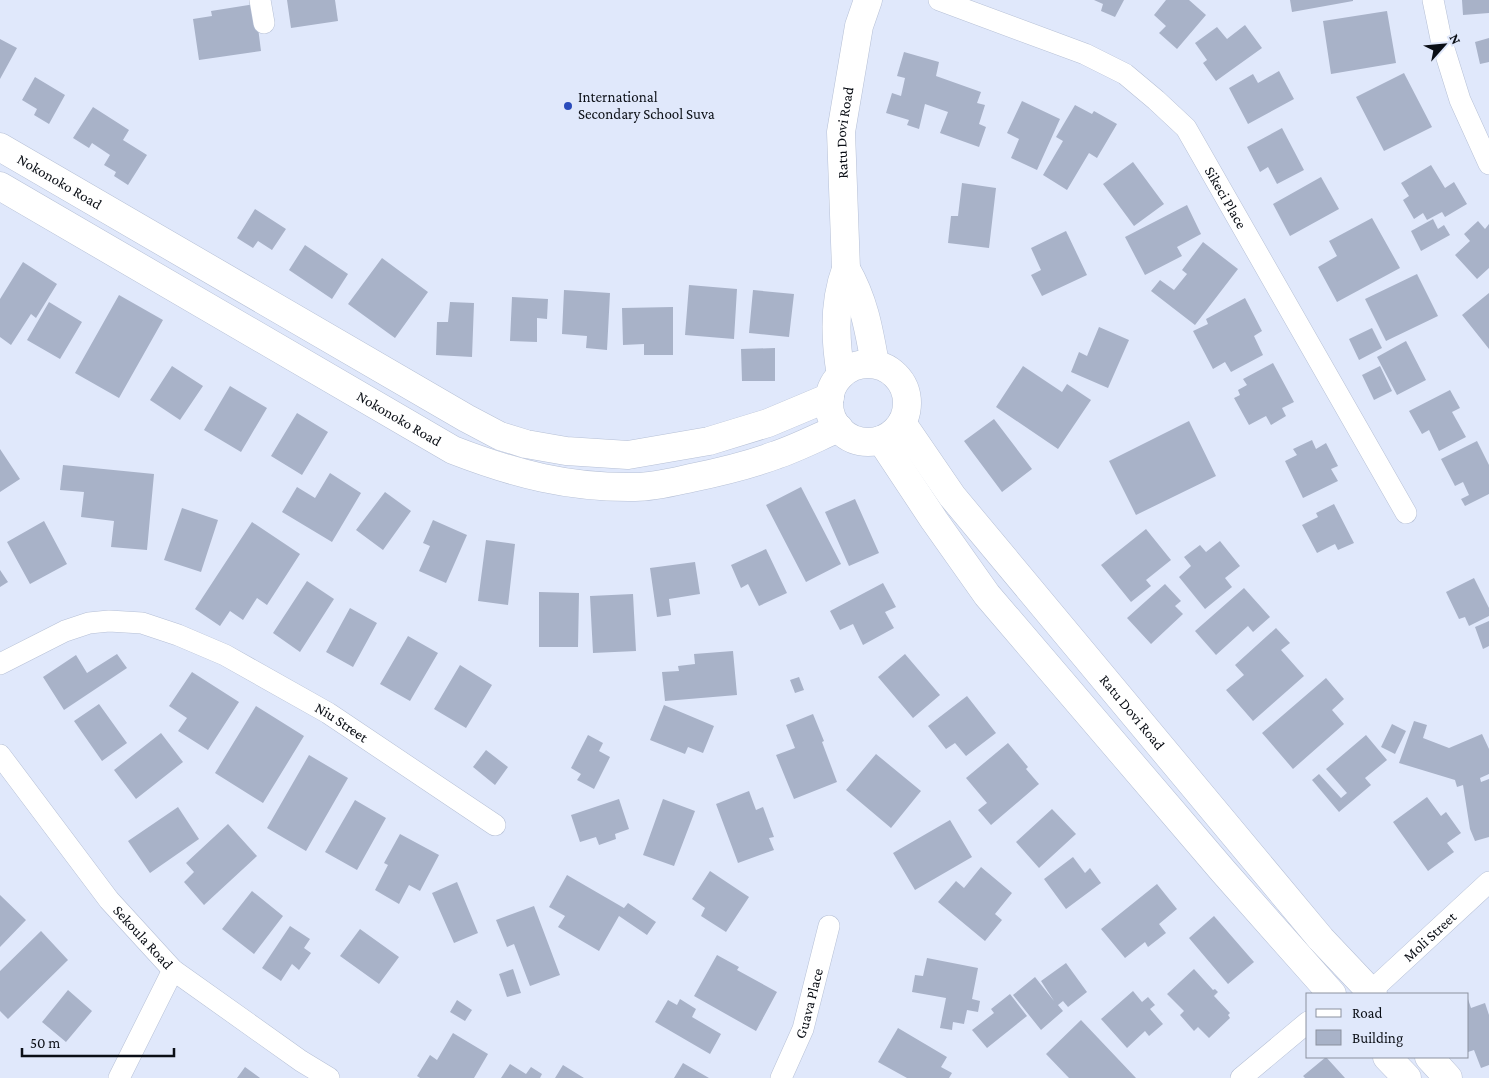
<svg xmlns="http://www.w3.org/2000/svg" width="1489" height="1078" viewBox="0 0 1489 1078" font-family="'Crimson Pro',serif">
	<rect width="100%" height="100%" fill="#e0e8fb"/>
	<!-- building -->
	<path fill="#a8b2c8" d="M287 0H335L338 21 291 28Z
		M1094 0H1124L1115 17 1101 11 1103 4Z
		M1166 0H1189L1206 15 1177 49 1159 33 1166 26 1154 15Z
		M1290 0H1353V1L1292 12Z
		M1462 0H1489V13L1463 15Z
		M255 4 261 51 199 60 193 19 212 16 211 11Z
		M1387 11 1396 63 1331 74 1323 21Z
		M1245 25 1262 48 1216 81 1203 63 1207 60 1195 43 1217 27 1227 39Z
		M1489 38V62L1480 64 1475 42Z
		M0 39 17 48 0 79Z
		M904 52 939 62 936 76 981 92 977 103 985 105 979 124 986 127 979 147 940 133 948 112 925 104 919 129 907 125 909 120 886 113 892 93 901 96 905 78 897 76Z
		M1279 71 1294 99 1248 124 1229 88 1253 74 1258 83Z
		M1404 73 1432 127 1384 151 1356 97Z
		M35 77 65 95 49 124 34 115 37 109 22 100Z
		M1022 101 1060 119 1037 170 1011 158 1019 139 1007 133Z
		M1075 105 1092 114 1094 111 1117 124 1097 158 1089 153 1067 190 1043 175 1063 141 1056 137Z
		M93 107 129 130 123 140 147 155 128 185 114 176 116 172 104 165 110 155 92 143 89 148 73 138Z
		M1282 128 1304 170 1277 184 1268 167 1260 172 1247 147Z
		M1133 162 1164 204 1134 226 1103 184Z
		M1431 165 1445 188 1454 182 1467 204 1445 217 1442 212 1427 220 1423 213 1414 219 1403 200 1409 196 1401 183Z
		M1321 177 1339 209 1290 236 1273 204Z
		M962 183 996 188 989 248 948 243 951 216H958Z
		M1187 205 1201 234 1177 247 1182 256 1145 275 1125 237Z
		M255 209 286 229 272 250 258 241 253 248 237 238Z
		M1372 218 1400 268 1337 302 1318 267 1337 256 1329 241Z
		M1433 219 1438 229 1444 225 1450 235 1421 251 1411 231Z
		M1478 221 1485 229 1489 224V268L1477 279 1455 255 1470 241 1464 234Z
		M1066 231 1087 275 1042 296 1031 275 1041 270 1031 248Z
		M1203 242 1238 269 1195 325 1151 291 1160 280 1174 290 1187 274 1182 270Z
		M305 245 348 274 332 299 289 270Z
		M382 258 428 292 395 338 348 304Z
		M23 262 57 284 36 318 31 314 11 345 0 337V299Z
		M1417 274 1438 316 1386 341 1365 299Z
		M689 285 737 289 734 339 685 335Z
		M564 290 610 293 607 350 586 348 587 336 562 334Z
		M753 290 794 294 789 337 749 333Z
		M1489 293V349L1462 315Z
		M119 295 163 320 119 398 75 373Z
		M512 297 548 299 547 319 537 318V342L510 341Z
		M1245 298 1262 331 1254 336 1263 355 1231 372 1225 362 1213 369 1193 331 1208 324 1206 319Z
		M49 302 82 322 60 359 27 340Z
		M450 302 474 303 472 357 436 355 437 322H448Z
		M673 307V355H644V344L623 345 622 308Z
		M1099 327 1129 340 1108 388 1071 372 1079 352 1087 356Z
		M1372 328 1382 348 1359 360 1349 339Z
		M1406 341 1426 380 1397 395 1377 357Z
		M775 348V381H742L741 349Z
		M1273 363 1294 402 1282 408 1286 416 1271 425 1266 416 1249 425 1234 398 1240 395 1238 390 1247 385 1243 379Z
		M172 366 203 386 180 420 150 400Z
		M1023 366 1062 392 1067 384 1091 400 1058 449 996 407Z
		M1380 366 1392 391 1374 400 1362 375Z
		M230 386 267 408 241 452 204 430Z
		M1450 390 1460 408 1452 412 1466 437 1439 451 1429 430 1422 434 1409 411Z
		M297 413 328 432 302 475 271 456Z
		M994 419 1032 469 1002 492 964 441Z
		M1189 421 1216 476 1136 515 1109 461Z
		M1312 440 1316 449 1326 443 1338 466 1331 469 1338 481 1303 498 1285 461 1297 455 1293 449Z
		M1477 441 1489 465V494L1465 506 1461 499 1469 495 1463 482 1455 486 1441 459Z
		M0 449 20 479 0 492Z
		M63 465 154 474 147 550 111 547 114 521 81 517 84 492 60 490Z
		M330 473 361 493 332 542 282 512 297 487 315 498Z
		M801 487 841 564 806 582 766 505Z
		M385 492 411 511 383 550 356 530Z
		M855 499 879 553 849 566 825 512Z
		M1334 504 1354 543 1338 550 1335 544 1317 553 1302 525 1318 517 1316 513Z
		M182 508 218 520 201 572 164 560Z
		M433 520 467 535 446 583 419 571 430 546 423 543Z
		M44 521 67 564 30 584 7 542Z
		M252 522 300 554 267 605 257 598 243 620 230 611 220 626 195 609Z
		M1146 529 1171 560 1146 580 1151 586 1131 602 1101 565Z
		M486 540 515 544 508 605 478 601Z
		M1220 541 1240 566 1225 578 1232 587 1205 609 1179 577 1191 566 1184 557 1200 545 1206 552Z
		M766 549 787 593 759 606 748 584 741 588 731 565Z
		M695 562 700 594 669 599 671 615 657 617 650 568Z
		M0 570 8 582 0 587Z
		M1474 578 1489 608V616L1469 626 1465 617 1459 619 1446 592Z
		M307 581 334 599 300 652 273 633Z
		M883 583 896 607 885 612 894 628 863 645 853 624 840 630 830 611Z
		M1165 584 1181 601 1175 606 1183 614 1151 644 1127 618Z
		M1244 588 1270 617 1253 632 1248 626 1216 655 1195 631Z
		M539 592 579 593 578 647H539Z
		M633 594 636 651 593 653 590 596Z
		M350 608 377 623 353 667 326 652Z
		M1489 621V646L1483 649 1475 627Z
		M1276 628 1290 643 1281 650 1304 676 1253 721 1226 690 1244 675 1235 665Z
		M408 636 438 653 410 701 380 684Z
		M733 651 737 695 665 701 662 672 679 671 678 666 695 664 694 654Z
		M117 654 127 668 64 710 43 677 76 655 87 673Z
		M905 654 940 695 913 718 878 677Z
		M460 665 492 685 466 728 434 709Z
		M192 672 239 702 208 750 178 731 187 718 169 706Z
		M799 677 804 690 795 693 790 680Z
		M1326 678 1344 699 1332 710 1344 724 1293 769 1262 733Z
		M967 696 996 733 966 756 955 743 946 749 928 726Z
		M99 704 127 743 102 761 74 721Z
		M664 705 714 726 703 753 688 747 685 754 650 740Z
		M256 706 304 736 263 803 215 773Z
		M813 714 824 741 822 742 837 782 794 799 776 755 795 748 786 725Z
		M1414 721 1427 725 1423 738 1449 748 1482 734 1489 749V774L1480 778 1481 782 1489 779V837L1475 841 1470 829 1463 785 1457 787 1455 780 1399 763Z
		M1392 724 1406 731 1395 754 1381 747Z
		M161 733 183 762 136 799 114 770Z
		M588 735 603 743 599 751 610 757 594 789 577 780 581 774 571 768Z
		M1366 735 1387 760 1365 778 1371 785 1339 812 1312 780 1319 774 1341 798 1347 793 1326 769Z
		M1008 743 1028 767 1026 769 1039 784 991 825 978 810 987 803 966 778Z
		M486 750 508 767 495 785 473 767Z
		M876 754 921 791 891 828 846 790Z
		M309 755 348 778 306 851 267 828Z
		M749 791 756 810 763 807 774 837 769 838 774 850 738 863 716 804Z
		M1427 797 1441 816 1446 812 1461 833 1447 843 1454 852 1428 871 1393 822Z
		M619 799 629 829 615 834 616 839 599 845 596 837 580 842 571 815Z
		M663 799 695 811 674 866 643 855Z
		M355 800 386 818 357 870 325 852Z
		M178 807 199 839 150 873 128 841Z
		M1052 809 1076 834 1039 868 1016 842Z
		M950 820 972 857 915 890 893 853Z
		M228 824 257 856 204 905 184 882 194 872 186 863Z
		M400 834 439 855 420 891 409 885 399 904 375 890 388 865 384 863Z
		M1073 857 1085 873 1090 868 1101 883 1066 909 1044 879Z
		M981 867 1012 893 995 914 1002 920 985 941 938 902 956 881 964 888Z
		M710 871 749 897 726 932 701 916 705 908 692 899Z
		M567 875 624 908 628 903 656 922 647 935 619 916 599 951 558 927 565 916 549 907Z
		M457 882 478 933 454 943 432 893Z
		M1157 884 1177 909 1159 924 1166 933 1148 947 1145 942 1125 958 1101 929Z
		M252 891 283 916 254 954 222 929Z
		M0 895 26 920 0 947Z
		M534 906 560 975 530 986 514 944 507 947 496 920Z
		M1214 916 1254 962 1228 984 1189 938Z
		M290 926 310 939 304 948 311 953 299 970 292 964 281 981 262 968Z
		M360 929 399 957 379 984 340 956Z
		M41 931 68 960 8 1019 0 1011V971Z
		M717 955 739 967 737 970 777 992 756 1031 694 996Z
		M927 958 978 968 972 999 980 1001 978 1012 967 1010 964 1024 953 1022 952 1030 940 1028 946 998 912 992 915 975 923 976Z
		M1066 963 1087 992 1068 1007 1063 1001 1058 1005 1063 1011 1041 1030 1013 995 1035 977 1054 1001 1041 981Z
		M513 969 521 993 507 997 499 974Z
		M1194 969 1213 990 1215 989 1218 992 1214 996 1230 1013 1228 1015 1230 1018 1209 1038 1198 1027 1194 1031 1180 1015 1184 1011 1167 994Z
		M68 990 92 1011 66 1042 42 1022Z
		M1133 991 1142 1002 1148 997 1155 1005 1150 1009 1163 1024 1149 1036 1145 1031 1127 1048 1101 1019Z
		M1010 994 1027 1016 987 1048 972 1030 994 1013 991 1009Z
		M680 999 696 1009 692 1017 721 1034 710 1054 655 1022 668 1000 677 1005Z
		M1468 999 1471 1008 1485 1003 1489 1015V1065L1481 1068 1474 1050 1468 1052Z
		M457 1000 472 1010 465 1021 450 1012Z
		M1081 1020 1136 1078H1069L1046 1054Z
		M898 1028 947 1057 941 1067 952 1073 949 1078H907L878 1062Z
		M453 1033 488 1054 474 1078H420L417 1076 430 1055 437 1060Z
		M1326 1057 1345 1078H1305L1303 1076Z
		M683 1063 709 1078H674Z
		M510 1064 526 1074 531 1067 542 1074 540 1078H501Z
		M563 1065 584 1078H555Z
		M245 1067 260 1078H237Z"/>
	<g fill="none" stroke-linecap="round" stroke-linejoin="round">
		<defs>
			<g id="street">
				<path d="M260 0 264 23"/>
				<path id="s1" d="M939 0 1085 54 1125 74 1156 100 1186 128 1406 513"/>
				<path d="M1433 0 1441 39 1460 100 1489 164"/>
				<path id="s2" d="M0 664 65 631 89 623 109 621 142 623 178 635 225 655 328 713 495 825"/>
				<path id="s3" d="M0 755 109 900 173 970 301 1061 329 1078"/>
				<path id="s4" d="M1371 991 1489 882"/>
				<path d="M119 1078 173 970"/>
				<path id="s5" d="M781 1078 803 1029 829 926"/>
				<path d="M1241 1078 1308 1022"/>
			</g>
			<g id="primary">
				<path id="s6" d="M0 147 466 418 500 436 526 444 566 451 628 455 709 441 768 423 830 397"/>
				<path id="s7" d="M0 186 453 450C515 474 569 488 635 487 654 487 673 482 691 478 720 472 749 465 776 455 797 448 818 437 839 428"/>
				<path d="M846 269C864 300 869 330 875 364"/>
				<circle cx="868" cy="403" r="39"/>
				<path id="s8" d="M841 375C835 341 834 301 846 269L841 132 859 26 868 0"/>
				<path id="s9" d="M902 423 952 496 1321 939 1373 994"/>
				<path d="M881 440 934 520 987 595 1223 871 1332 994"/>
				<path d="M1387 1057 1407 1078"/>
				<path d="M1429 1057 1448 1078"/>
			</g>
		</defs>
		<!-- street casing -->
		<use href="#street" stroke="#b6c0d6" stroke-width="22"/>
		<!-- primary casing -->
		<use href="#primary" stroke="#b6c0d6" stroke-width="29"/>
		<!-- street -->
		<use href="#street" stroke="#fff" stroke-width="21"/>
		<!-- primary -->
		<use href="#primary" stroke="#fff" stroke-width="28"/>
	</g>
	<!-- markers -->
	<circle fill="#2a4bbb" stroke="#e0e8fb" stroke-width="2" cx="568" cy="106" r="5"/>
	<g text-anchor="middle" dominant-baseline="central" stroke-width="4.5" stroke-linejoin="round" paint-order="stroke">
		<!-- poi labels -->
		<g font-size="15" fill="#0b0f16" stroke="#e0e8fb" text-anchor="start">
			<text x="578" y="97">International<tspan x="578" dy="17">Secondary School Suva</tspan></text>
		</g>
		<!-- street labels -->
		<g font-size="15" fill="#0b0f16" stroke="#e0e8fb">
			<text stroke="none"><textPath href="#s8" startOffset="244">Ratu Dovi Road</textPath></text>
			<text stroke="none"><textPath href="#s6" startOffset="69">Nokonoko Road</textPath></text>
			<text stroke="none"><textPath href="#s1" startOffset="362">Sikeci Place</textPath></text>
			<text stroke="none"><textPath href="#s7" startOffset="462">Nokonoko Road</textPath></text>
			<text stroke="none"><textPath href="#s9" startOffset="370">Ratu Dovi Road</textPath></text>
			<text stroke="none"><textPath href="#s2" startOffset="375">Niu Street</textPath></text>
			<text stroke="none"><textPath href="#s3" startOffset="232">Sekoula Road</textPath></text>
			<text stroke="none"><textPath href="#s4" startOffset="80">Moli Street</textPath></text>
			<text stroke="none"><textPath href="#s5" startOffset="80">Guava Place</textPath></text>
		</g>
	</g>
	<!-- legend -->
	<rect x="1306" y="993" width="162" height="65" fill="#e0e8fb" stroke="#8b919f"/>
	<rect x="1316" y="1009" width="25" height="8" fill="#ffffff" stroke="#8b919f"/>
	<text x="1352" y="1018" font-size="15" fill="#0b0f16">Road</text>
	<rect x="1316" y="1030" width="25" height="15" fill="#a8b2c8" stroke="#8b919f"/>
	<text x="1352" y="1043" font-size="15" fill="#0b0f16">Building</text>
	<!-- north arrow -->
	<g transform="translate(1444 45) rotate(63)" stroke="#e0e8fb" stroke-width="4" paint-order="stroke">
	<path d="M0-4L9 19L0 12L-9 19Z" fill="#0b0f16"/>
	<text y="-8" font-size="14" font-weight="bold" text-anchor="middle" fill="#0b0f16">N</text>
	</g>
	<!-- scale -->
	<path d="M22 1048v8h152v-8" fill="none" stroke="#0b0f16" stroke-width="2.5"/>
	<text x="30" y="1048" font-size="15" fill="#0b0f16" stroke="#e0e8fb" stroke-width="4" paint-order="stroke">50 m</text>
</svg>
